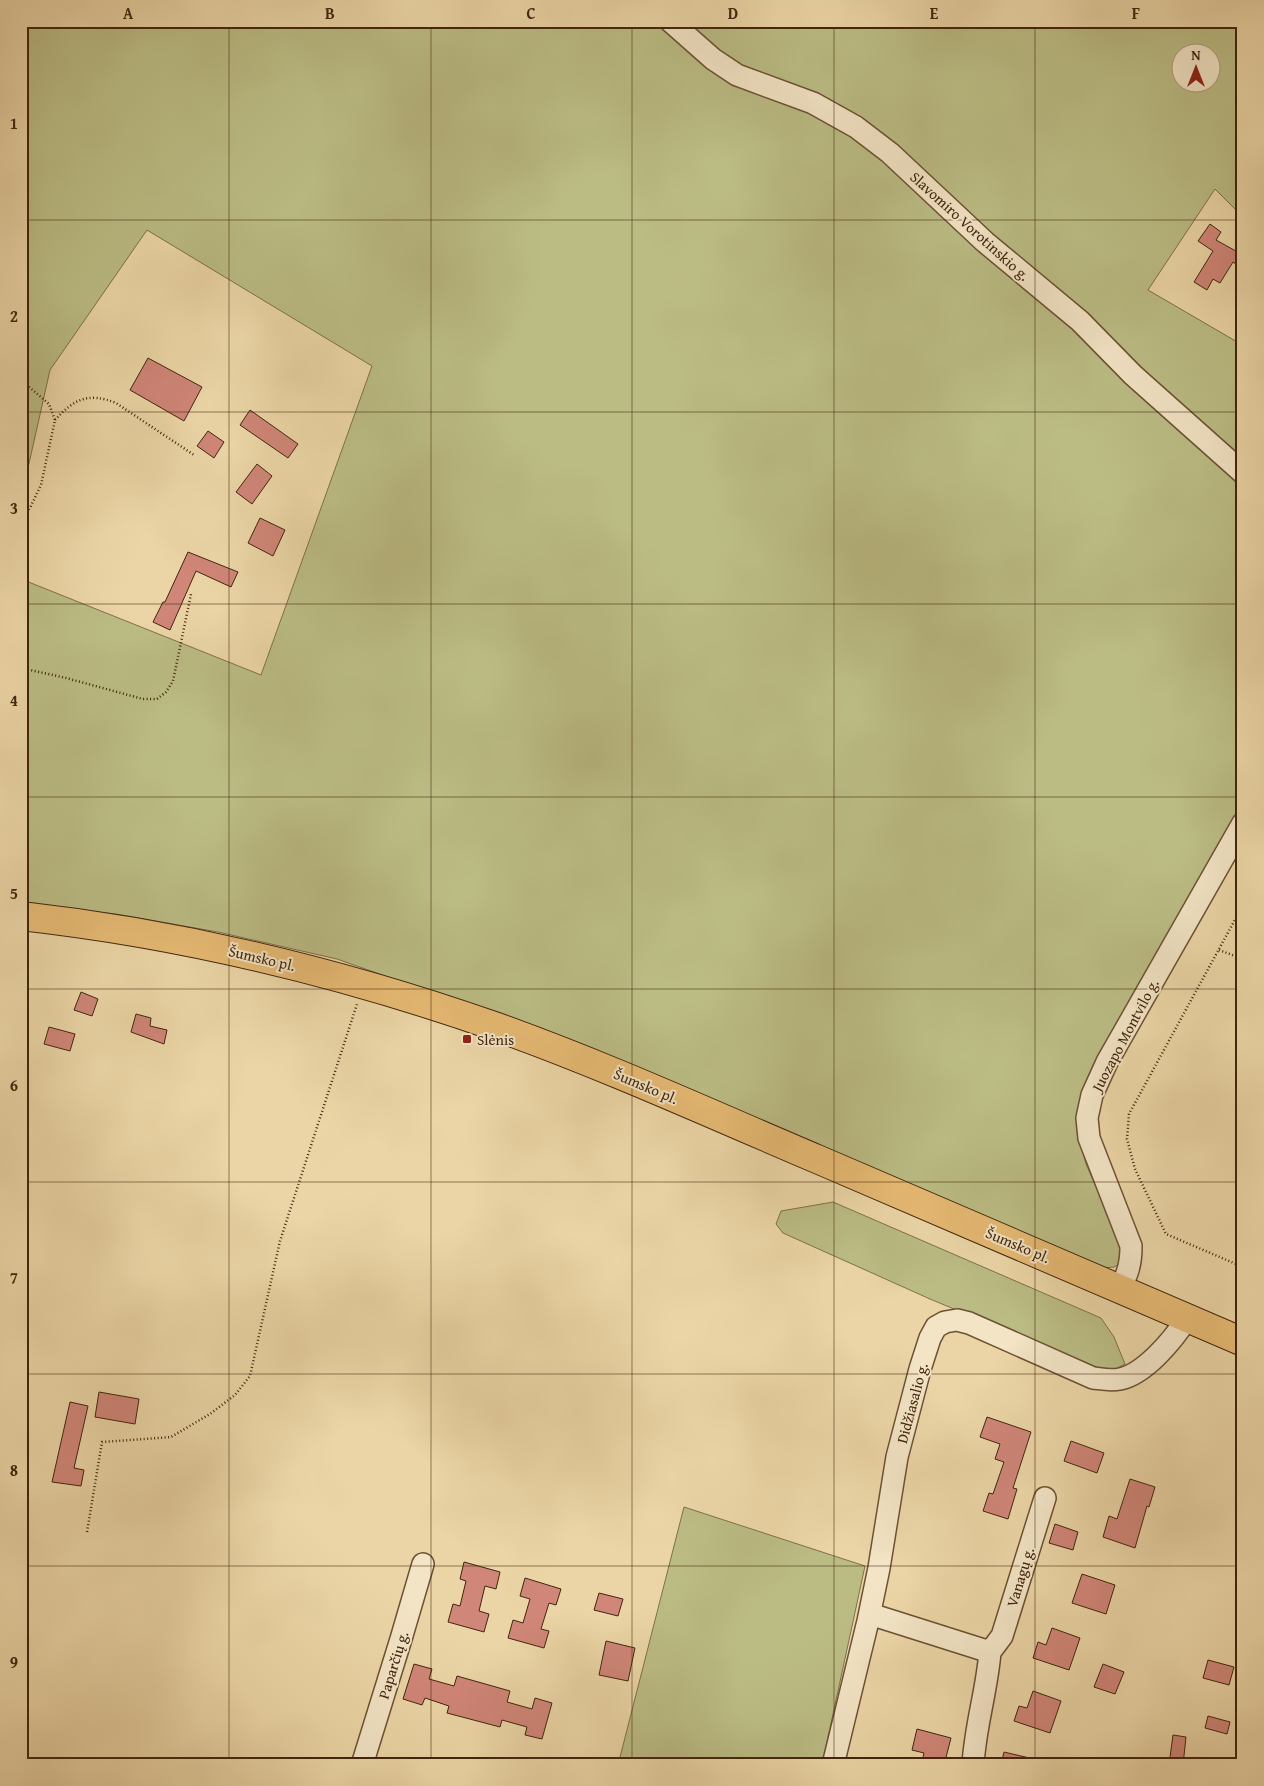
<svg xmlns="http://www.w3.org/2000/svg" width="1264" height="1786" viewBox="0 0 1264 1786" font-family="'Gentium Book Plus',serif">
	<rect width="100%" height="100%" fill="#ebd5a6"/>
	<filter id="stains"><feTurbulence type="fractalNoise" baseFrequency=".004" numOctaves="4"/><feColorMatrix values="0 0 0 0 .2 0 0 0 0 .09 0 0 0 0 .02 0 0 0 .5 -.17"/></filter>
	<radialGradient id="worn" r=".72"><stop offset=".6" stop-color="#630" stop-opacity="0"/><stop offset="1" stop-color="#630" stop-opacity=".3"/></radialGradient>
	<!-- green -->
	<path fill="#bbbc84" stroke="#7e7048" fill-rule="evenodd" d="M21 21H1243V217L1215 189 1148 290 1239 343 1243 337V803L1086 1084 1079 1135 1086 1164 1120 1241 1121 1263 1114 1267 1103 1268 470 1006 337 959 218 932 116 914 21 903V579L261 675 372 366 147 230 50 370 21 499ZM1182 52H1212V82H1182Z
		M833 1202 1101 1318 1114 1337 1125 1364 1112 1371 1098 1369 930 1299 783 1233 776 1224 781 1211Z
		M684 1507 865 1566 822 1765H618Z"/>
	<!-- building -->
	<path fill="#d08678" stroke="#41250d" d="M1210 224 1221 232 1216 240 1243 255V269L1233 262 1220 283 1213 279 1207 290 1194 282 1213 251 1198 241Z
		M148 358 202 387 184 421 130 390Z
		M250 410 298 444 288 458 240 425Z
		M208 431 224 442 214 458 197 446Z
		M257 464 272 476 252 504 236 492Z
		M260 518 285 530 273 556 248 543Z
		M188 552 238 572 231 587 196 571 170 630 153 622 163 602H165Z
		M81 992 98 999 92 1016 74 1010Z
		M136 1014 151 1018 150 1026 167 1030 164 1044 131 1032Z
		M49 1027 75 1034 70 1051 44 1044Z
		M99 1392 139 1399 135 1424 95 1417Z
		M70 1402 88 1406 74 1468 84 1470 81 1486 52 1482Z
		M987 1417 1031 1432 1013 1488 1017 1489 1008 1519 983 1511 989 1493 993 1494 1004 1462 995 1459 1000 1444 980 1437Z
		M1071 1441 1104 1453 1097 1473 1064 1461Z
		M1130 1479 1155 1487 1149 1507 1147 1506 1135 1548 1103 1537 1109 1516 1117 1519Z
		M1055 1524 1078 1532 1073 1550 1049 1543Z
		M464 1562 500 1572 496 1589 485 1586 479 1611 489 1614 484 1632 448 1622 453 1604 460 1606 466 1581 460 1579Z
		M1082 1574 1115 1585 1106 1614 1072 1603Z
		M525 1578 561 1589 556 1605 549 1603 541 1629 549 1631 544 1648 508 1638 513 1620 523 1623 530 1599 520 1596Z
		M599 1593 623 1599 618 1616 594 1610Z
		M1052 1628 1080 1638 1069 1670 1033 1658 1038 1642 1046 1645Z
		M606 1641 635 1648 628 1681 599 1675Z
		M1208 1660 1234 1667 1229 1685 1203 1678Z
		M414 1664 432 1669 429 1679 454 1686 457 1676 510 1691 507 1702 532 1709 535 1698 552 1703 542 1739 525 1735 527 1727 502 1720 500 1727 447 1713 449 1706 425 1698 422 1705 403 1699Z
		M1103 1664 1124 1672 1115 1694 1094 1687Z
		M1033 1691 1061 1701 1050 1733 1014 1721 1019 1706 1027 1708Z
		M1208 1716 1230 1722 1227 1734 1205 1728Z
		M917 1729 951 1738 944 1765H921L924 1753 912 1750Z
		M1173 1735 1186 1737 1183 1765H1169Z
		M1004 1752 1038 1760 1037 1765H1001Z"/>
	<g fill="none" stroke-linecap="round" stroke-linejoin="round">
		<defs>
			<path id="minor" d="M670 21 713 59 737 75 813 103 856 127 890 153 985 242 1080 321 1133 375 1243 473
				M1120 1289C1128 1273 1131 1264 1131 1246L1089 1138 1087 1118 1092 1095 1107 1062 1243 823
				M870 1614 990 1652C987 1690 975 1727 973 1765
				M990 1652 1002 1636 1045 1498
				M362 1765 401 1639 423 1564
				M833 1765 868 1621 879 1568 897 1457 920 1369 930 1338 936 1327 945 1322 957 1320 969 1323 1093 1378C1102 1379 1110 1381 1120 1379 1145 1374 1174 1339 1187 1318"/>
			<path id="major" d="M21 916C183 934 343 973 497 1027 606 1066 711 1114 817 1159 959 1220 1101 1281 1243 1342"/>
		</defs>
		<!-- minor casing -->
		<use href="#minor" stroke="#6c5133" stroke-width="24"/>
		<!-- major casing -->
		<use href="#major" stroke="#41250d" stroke-width="30"/>
		<!-- path -->
		<path stroke="#41250d" stroke-width="2.5" stroke-dasharray="1 2.5" stroke-linecap="butt" d="M21 380 49 404 55 420 41 485 30 508 21 517
			M55 420C74 399 88 392 116 403L194 455
			M21 668 66 678 143 699H157L166 692 173 681 191 594
			M1243 905 1129 1114 1127 1139 1135 1169 1166 1234 1243 1267
			M1219 950 1243 959
			M87 1532 102 1442 171 1437 210 1414 235 1395 250 1376 280 1241 357 1004"/>
		<!-- minor -->
		<use href="#minor" stroke="#f2e4c5" stroke-width="21"/>
		<!-- major -->
		<use href="#major" stroke="#e6ba73" stroke-width="28"/>
	</g>
	<!-- grid -->
	<path fill="none" stroke="#41250d" stroke-width="1" stroke-opacity="0.55" d="M229 21V1765M431 21V1765M632 21V1765M834 21V1765M1035 21V1765M21 220H1243M21 412H1243M21 604H1243M21 797H1243M21 989H1243M21 1182H1243M21 1374H1243M21 1566H1243"/>
	<!-- markers -->
	<rect fill="#8f2418" stroke="#f2e4c5" stroke-width="2" x="462" y="1034" width="10" height="10" rx="2.5"/>
	<g text-anchor="middle" dominant-baseline="central" stroke-width="4" stroke-linejoin="round" paint-order="stroke">
		<!-- street labels -->
		<g font-size="15" fill="#41250d" stroke="#f2e4c5">
			<text transform="translate(970 226) rotate(42)">Slavomiro Vorotinskio g.</text>
			<text transform="translate(262 958) rotate(13)">Šumsko pl.</text>
			<text transform="translate(1125 1035) rotate(-62)">Juozapo Montvilo g.</text>
			<text transform="translate(646 1086) rotate(23)">Šumsko pl.</text>
			<text transform="translate(1018 1245) rotate(23)">Šumsko pl.</text>
			<text transform="translate(912 1403) rotate(-75)">Didžiasalio g.</text>
			<text transform="translate(1020 1577) rotate(-73)">Vanagų g.</text>
			<text transform="translate(393 1665) rotate(-73)">Paparčių g.</text>
		</g>
		<!-- poi labels -->
		<g font-size="15" fill="#41250d" stroke="#f2e4c5" text-anchor="start">
			<text x="477" y="1039">Slėnis</text>
		</g>
	</g>
	<!-- margin -->
	<rect width="1264" height="1786" fill="none" stroke="#ebd5a6" stroke-width="55"/>
	<!-- north arrow -->
	<g transform="translate(1196 68)"><circle r="24" fill="#f2e4c5" stroke="#ab987b"/>
	<path d="M0-4L9 19L0 12L-9 19Z" fill="#8f2418"/>
	<text y="-8" font-size="14" font-weight="bold" text-anchor="middle" fill="#41250d">N</text>
	</g>
	<rect x="28" y="28" width="1208" height="1730" fill="none" stroke="#41250d" stroke-width="2"/>
	<g font-size="16" text-anchor="middle" font-weight="bold" fill="#41250d">
		<text x="128" y="19">A</text>
		<text x="330" y="19">B</text>
		<text x="531" y="19">C</text>
		<text x="733" y="19">D</text>
		<text x="934" y="19">E</text>
		<text x="1136" y="19">F</text>
		<text x="14" y="129">1</text>
		<text x="14" y="322">2</text>
		<text x="14" y="514">3</text>
		<text x="14" y="706">4</text>
		<text x="14" y="899">5</text>
		<text x="14" y="1091">6</text>
		<text x="14" y="1283">7</text>
		<text x="14" y="1476">8</text>
		<text x="14" y="1668">9</text>
	</g>
	<rect width="100%" height="100%" filter="url(#stains)"/>
	<rect width="100%" height="100%" fill="url(#worn)"/>
</svg>
